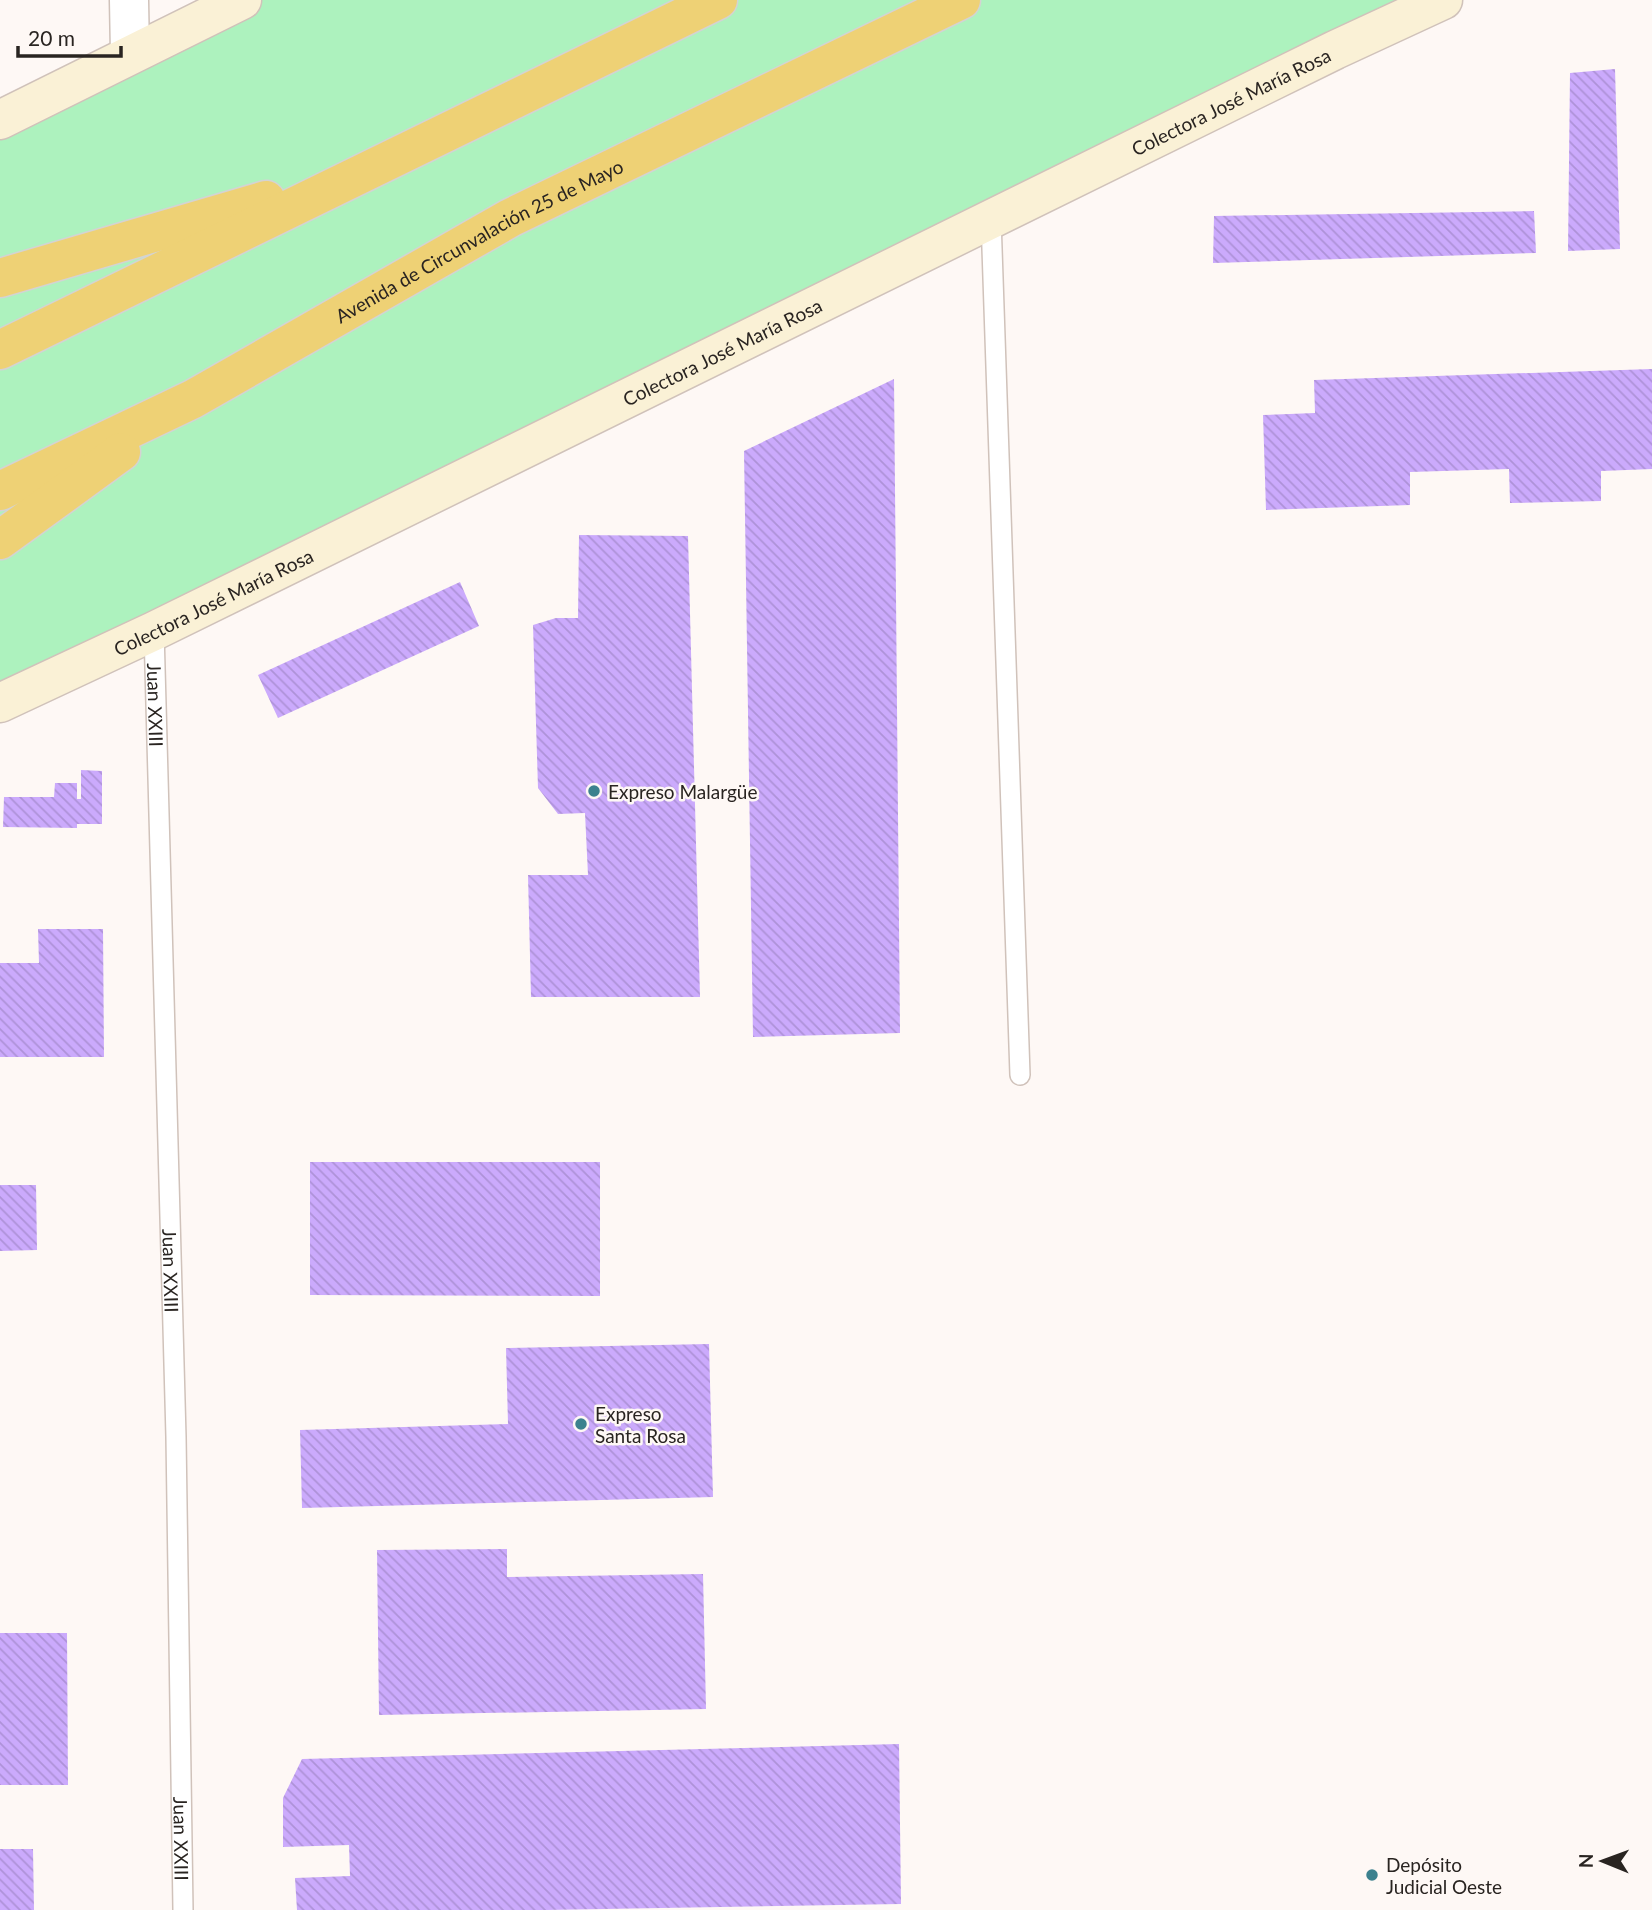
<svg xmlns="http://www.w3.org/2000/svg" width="1652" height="1910" viewBox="0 0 1652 1910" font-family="Lato,sans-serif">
	<defs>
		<pattern id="building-back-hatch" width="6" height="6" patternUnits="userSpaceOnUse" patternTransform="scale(1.75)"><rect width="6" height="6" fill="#cbaafc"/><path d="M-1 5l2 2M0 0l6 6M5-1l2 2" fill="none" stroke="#ae92d8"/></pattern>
	</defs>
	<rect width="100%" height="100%" fill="#fef8f5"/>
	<!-- grass -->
	<path fill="#adf2be" d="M242 0H1443L0 703V120Z"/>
	<!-- building -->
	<path fill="url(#building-back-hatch)" d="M1615 69 1620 249 1568 251 1570 73Z
		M1534 211 1536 253 1213 263 1214 216Z
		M1652 369V469L1601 471V501L1510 503 1509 469 1410 472V505L1266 510 1263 415 1315 413 1314 380Z
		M894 379 900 1033 753 1037 744 451Z
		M579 535 688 536 700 997H531L528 875H588L585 813 558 814 538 788 533 625 556 618H578Z
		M460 582 479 626 278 718 258 675Z
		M81 770 102 771V824H77V828L3 827 4 797H54L55 783H77V799H81Z
		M38 929H103L104 1057H0V963H39Z
		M310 1162H600V1296L310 1295Z
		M0 1185H36L37 1250 0 1251Z
		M709 1344 713 1497 302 1508 300 1430 508 1424 506 1348Z
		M507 1549V1577L703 1574 706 1709 379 1715 377 1550Z
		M0 1633H67L68 1785H0Z
		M899 1744 901 1904 546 1910H297L295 1878 350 1876 349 1845 283 1847V1798L302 1759Z
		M0 1849H33L34 1910H0Z"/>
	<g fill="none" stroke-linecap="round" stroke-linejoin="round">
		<defs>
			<g id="service">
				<path d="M991 219 1020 1075"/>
				<path id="s1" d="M154 631 176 1437 183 1910"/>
			</g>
			<path id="minor" d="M129 0 130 54"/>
			<g id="secondary">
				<path d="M0 120 242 0"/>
				<path id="s2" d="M0 703 154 631 1335 50 1443 0"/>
			</g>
			<g id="motorway">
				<path d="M0 278 266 200"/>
				<path d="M0 350 718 0"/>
				<path id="s3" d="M0 491 193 399 510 218 961 0"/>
				<path d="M0 540 121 452"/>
			</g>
		</defs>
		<!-- service casing -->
		<use href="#service" stroke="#d0c2ba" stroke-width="22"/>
		<!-- minor casing -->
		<use href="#minor" stroke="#d0c2ba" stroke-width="41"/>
		<!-- secondary casing -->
		<use href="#secondary" stroke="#d0c2ba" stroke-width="41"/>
		<!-- motorway casing -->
		<use href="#motorway" stroke="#d4d3d3" stroke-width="41"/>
		<!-- service -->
		<use href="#service" stroke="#fff" stroke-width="19"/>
		<!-- minor -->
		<use href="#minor" stroke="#fff" stroke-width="38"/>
		<!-- secondary -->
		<use href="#secondary" stroke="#faf1d6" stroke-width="38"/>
		<!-- motorway -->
		<use href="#motorway" stroke="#eed175" stroke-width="38"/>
	</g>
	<!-- markers -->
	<g fill="#3c818e" stroke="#fef8f5" stroke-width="2.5">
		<circle cx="594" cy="791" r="7"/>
		<circle cx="581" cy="1424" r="7"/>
		<circle cx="1372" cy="1875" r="7"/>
	</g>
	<g text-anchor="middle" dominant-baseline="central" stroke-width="5" stroke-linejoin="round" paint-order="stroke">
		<!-- street labels -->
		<g font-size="19" fill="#292421" stroke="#fef8f5">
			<text stroke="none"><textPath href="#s2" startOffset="1370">Colectora José María Rosa</textPath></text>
			<text stroke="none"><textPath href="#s3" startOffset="541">Avenida de Circunvalación 25 de Mayo</textPath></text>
			<text stroke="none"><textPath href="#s2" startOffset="803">Colectora José María Rosa</textPath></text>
			<text stroke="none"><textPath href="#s2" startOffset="236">Colectora José María Rosa</textPath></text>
			<text stroke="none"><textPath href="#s1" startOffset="74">Juan XXIII</textPath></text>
			<text stroke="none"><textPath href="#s1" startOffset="640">Juan XXIII</textPath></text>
			<text stroke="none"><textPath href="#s1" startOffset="1208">Juan XXIII</textPath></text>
		</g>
		<!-- poi labels -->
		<g font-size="19" fill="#292421" stroke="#fef8f5" text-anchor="start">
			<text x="608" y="791">Expreso Malargüe</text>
			<text x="595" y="1413">Expreso<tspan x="595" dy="22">Santa Rosa</tspan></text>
			<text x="1386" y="1864">Depósito<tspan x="1386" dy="22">Judicial Oeste</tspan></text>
		</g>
	</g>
	<!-- north arrow -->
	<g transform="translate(1603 1861) rotate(271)" stroke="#fef8f5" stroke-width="5" paint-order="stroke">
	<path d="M0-5L12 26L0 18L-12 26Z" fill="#292421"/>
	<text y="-10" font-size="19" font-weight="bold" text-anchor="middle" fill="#292421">N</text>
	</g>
	<!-- scale -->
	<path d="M18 46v10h103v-10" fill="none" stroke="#292421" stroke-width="3.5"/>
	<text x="28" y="46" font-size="21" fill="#292421" stroke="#fef8f5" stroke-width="5" paint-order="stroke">20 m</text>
</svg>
